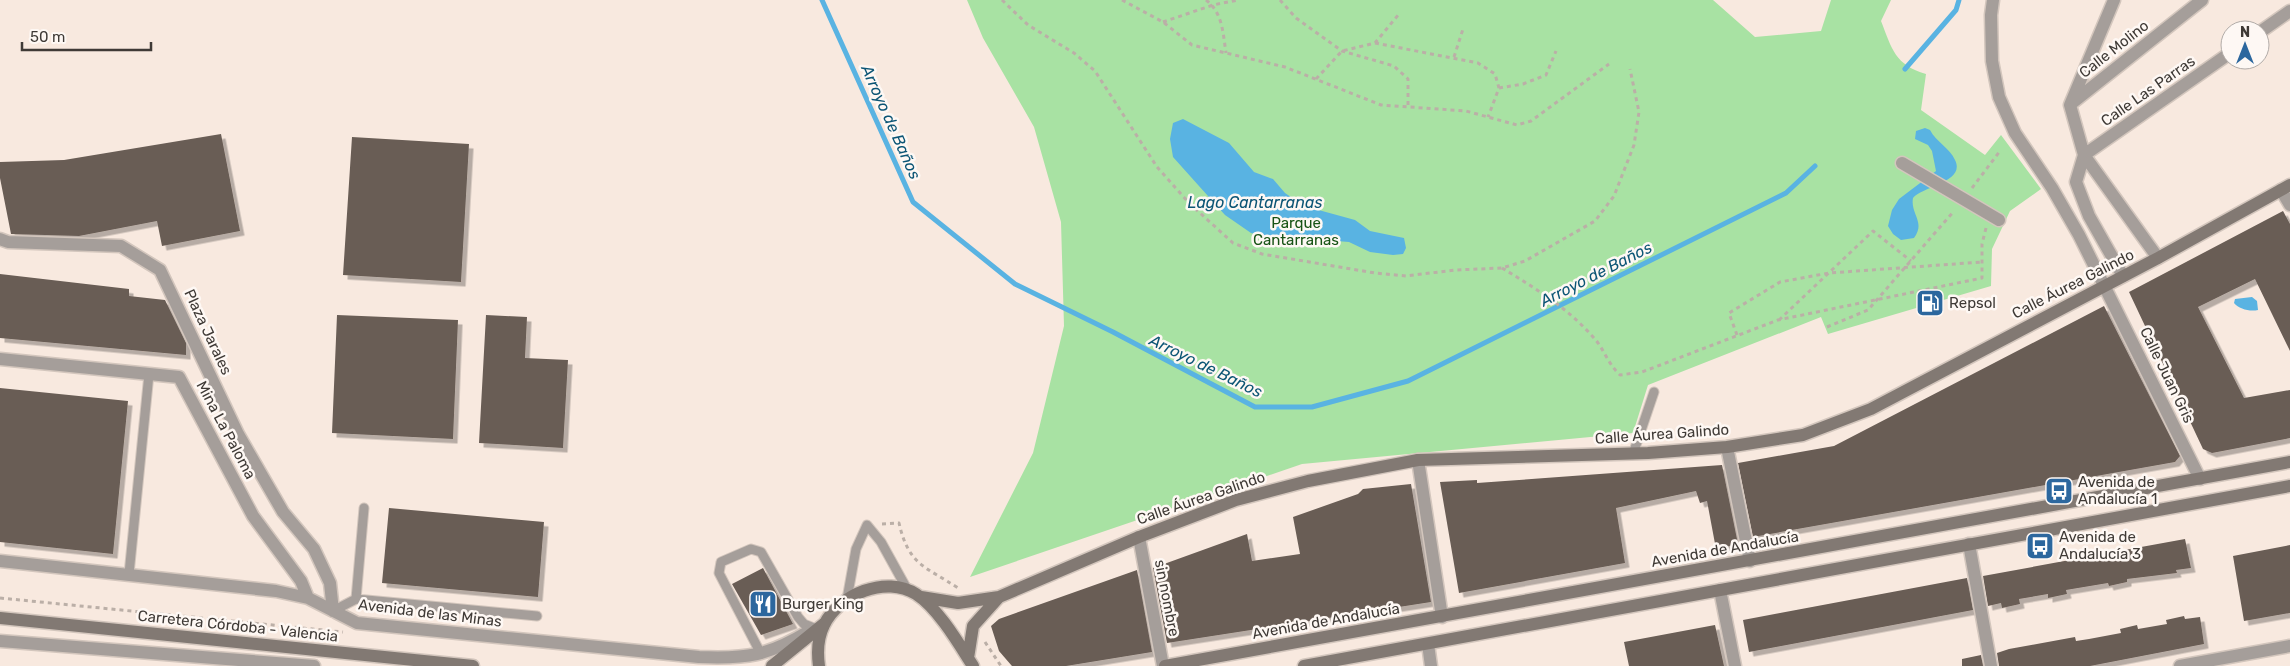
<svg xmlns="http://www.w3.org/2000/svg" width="2290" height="666" viewBox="0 0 2290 666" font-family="Rubik,sans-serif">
	<defs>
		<filter id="shadow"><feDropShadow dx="4.5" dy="4.5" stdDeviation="0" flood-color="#0004"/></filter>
	</defs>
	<rect width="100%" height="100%" fill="#f8e9df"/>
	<!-- green -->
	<path fill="#a8e2a3" d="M967 0H1713L1755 37 1821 31 1831 0H1891L1881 21C1892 49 1895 65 1926 74L1921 110 1985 155 2001 135 2041 189 2010 211 1992 249 1991 286 1828 334 1821 317 1648 385 1633 433 1302 464 970 577 1033 453 1064 326 1061 222 1034 127 983 38Z"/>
	<!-- water -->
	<path fill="#59b3e2" d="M1183 119 1229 143 1254 172 1273 179 1285 193 1304 206 1355 220 1370 231 1404 238 1406 248 1403 254 1393 255 1370 252 1349 242 1324 240 1289 243 1251 233 1225 215 1173 157 1170 139 1173 123Z
		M1925 128 1930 130C1936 142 1950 148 1955 160 1966 182 1923 186 1913 198 1910 214 1926 222 1914 238L1901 240 1893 234 1888 226 1892 210 1899 199 1936 171 1932 151 1928 145 1915 139 1916 131Z
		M2252 297 2257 301 2258 310C2250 312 2239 309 2234 303L2235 299Z"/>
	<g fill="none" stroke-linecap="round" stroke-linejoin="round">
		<!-- stream -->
		<path stroke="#59b3e2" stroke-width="5" d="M822 0 913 202 1015 284 1113 332 1255 407H1312L1408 381 1786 193 1815 166
			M1905 69 1956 10 1959 0"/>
	</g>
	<!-- building -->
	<path fill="#695d55" filter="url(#shadow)" d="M221 134 240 231 162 246 157 221 79 236 11 234 0 178V162L64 160Z
		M352 137 469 144 461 282 343 275Z
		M2283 211 2290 224V351L2255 279 2198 307 2244 398 2290 390V438L2212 453 2203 449 2129 292Z
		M0 274 129 289V296L165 300 186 343V355L0 338Z
		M2104 306 2180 456 2175 462 1753 537 1738 463 1834 446Z
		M337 315 458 320 453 439 332 433Z
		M486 315 527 317 525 358 568 360 563 448 479 443Z
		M0 388 128 401 113 554 0 542Z
		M1722 465 1738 544 1716 549 1707 501 1700 503 1696 491 1616 508 1625 563 1459 593 1440 482 1477 480V483Z
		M1411 484 1431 602 1167 643 1153 568 1247 534 1252 561 1300 554 1293 517 1358 494 1363 489Z
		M389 508 544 522 538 597 382 583Z
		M2185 539 2191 568 2176 570 2177 573 2127 579V582L2109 586 2108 583 2066 590 2067 594 2048 598V594L2019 599 2020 604 2002 608 2001 603 1988 606 1983 576Z
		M2290 545V613L2244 621 2233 556Z
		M763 568 793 624 761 635 732 584Z
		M1137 570 1152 652 1066 666H1012L999 651 991 626 999 619Z
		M1967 578 1973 610 1749 652 1743 620Z
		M2184 616 2185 619 2200 617 2204 644 2090 666H1999L1997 653 2009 649 2075 637 2076 641 2089 639 2121 633 2120 629 2137 625 2138 629 2167 624 2166 620Z
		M1715 625 1724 666H1629L1624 642Z
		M1981 655 1983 666H1962V659Z"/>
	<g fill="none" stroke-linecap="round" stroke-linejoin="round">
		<defs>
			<path id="lane" d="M1633 454 1654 392
				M129 574 149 374
				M356 599 364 508
				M847 599 856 549 867 525 881 542 907 589
				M333 611 356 599 537 616
				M761 654 719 573 721 562 751 549 761 552 798 617 804 624 814 628"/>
			<path id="street" d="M1993 0 1991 15 1992 61 1999 97 2015 133 2052 188 2079 235 2200 479
				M2114 0 2070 105 2084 155 2158 258
				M2260 32 2290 11
				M2072 103 2202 0
				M2084 155 2230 53
				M2084 155 2076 182 2089 216 2123 276
				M1902 163 1999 220
				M2281 190 2290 205
				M0 239 8 242 121 246 160 270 238 434 283 512 314 549 330 583 333 611
				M0 359 179 377 253 516 301 581 308 598
				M1727 447 1750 561
				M1418 460 1442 617
				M1139 537 1163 666
				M1969 544 1991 666
				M0 561 276 591 308 598 357 623 699 657C747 659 768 656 809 631
				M1720 590 1735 666
				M0 641 314 666
				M1428 644 1431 666
				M2180 666 2290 646"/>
			<path id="secondary" d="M921 597 958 603 999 597 1139 537 1236 500 1308 481 1418 460 1648 453 1727 447 1803 435 1871 409 2158 258 2290 185
				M0 618 473 666
				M968 658 973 626 999 597
				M772 666 825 623
				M819 666C817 652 818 637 824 625 839 594 886 575 916 594 938 608 959 644 973 666
				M1165 666 2290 462
				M1304 666 2290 486"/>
		</defs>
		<!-- lane casing -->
		<use href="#lane" stroke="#d3c6bd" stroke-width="11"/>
		<!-- street casing -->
		<use href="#street" stroke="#d3c6bd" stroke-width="15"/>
		<!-- secondary casing -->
		<use href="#secondary" stroke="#d3c6bd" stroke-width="15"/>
		<!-- path -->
		<path stroke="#bbafa7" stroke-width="3" stroke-dasharray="4 4" stroke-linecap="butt" d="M1002 0 1028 25 1074 53 1095 71 1157 167 1189 203 1233 243 1262 254 1375 273 1406 276 1455 270 1502 268 1525 261 1595 221 1614 196 1634 145 1639 112 1630 69
			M1122 0 1163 22 1192 45 1285 67 1381 105 1466 111 1517 125 1531 121 1609 64
			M1206 0C1223 13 1223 34 1226 53
			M1280 0 1296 18 1342 51 1394 66 1408 79V107
			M1163 22 1213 5 1238 0
			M1375 43 1478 63 1495 74 1499 88 1488 117
			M1454 57 1463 29
			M1316 79 1342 51 1375 43 1399 14
			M1499 88 1523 84 1546 75 1556 51
			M1972 188 2000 151
			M1502 268C1535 288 1568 308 1594 338 1604 349 1608 364 1620 375L1642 372 1778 320 1982 278V244L1986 228
			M1779 320 1873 231 1911 261
			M1827 327 1868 310 1954 211
			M1737 335 1729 313 1780 282 1829 273 1982 262
			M882 524 899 523C909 566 925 566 958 588
			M0 598 343 632
			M985 642 1001 666"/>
		<!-- lane -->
		<use href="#lane" stroke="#a59e9a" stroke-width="9"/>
		<!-- street -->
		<use href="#street" stroke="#a59e9a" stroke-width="12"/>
		<!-- secondary -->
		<use href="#secondary" stroke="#827973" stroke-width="12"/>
	</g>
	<!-- icons -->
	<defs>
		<symbol id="fuel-square" viewBox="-11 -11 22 22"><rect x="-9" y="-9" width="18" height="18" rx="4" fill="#2c679e" stroke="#fef8f4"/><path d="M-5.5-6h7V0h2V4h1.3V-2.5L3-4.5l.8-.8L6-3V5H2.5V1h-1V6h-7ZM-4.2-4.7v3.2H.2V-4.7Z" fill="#fff"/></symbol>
		<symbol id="bus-square" viewBox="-11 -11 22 22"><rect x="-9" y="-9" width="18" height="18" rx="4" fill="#2c679e" stroke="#fef8f4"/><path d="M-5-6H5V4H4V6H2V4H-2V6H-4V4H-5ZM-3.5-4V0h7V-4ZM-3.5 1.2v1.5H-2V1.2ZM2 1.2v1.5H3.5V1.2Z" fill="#fff"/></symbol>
		<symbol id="restaurant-square" viewBox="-11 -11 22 22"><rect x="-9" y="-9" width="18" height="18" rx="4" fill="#2c679e" stroke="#fef8f4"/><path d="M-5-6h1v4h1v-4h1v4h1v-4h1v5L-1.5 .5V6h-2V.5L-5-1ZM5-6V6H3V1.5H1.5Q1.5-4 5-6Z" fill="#fff"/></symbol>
	</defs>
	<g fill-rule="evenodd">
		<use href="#fuel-square" x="1914" y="287" width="32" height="32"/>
		<use href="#bus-square" x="2043" y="475" width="32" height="32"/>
		<use href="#bus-square" x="2024" y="530" width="32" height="32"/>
		<use href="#restaurant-square" x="747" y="588" width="32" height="32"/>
	</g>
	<g text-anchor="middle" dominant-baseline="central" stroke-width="5" stroke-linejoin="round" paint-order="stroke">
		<!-- street labels -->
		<g font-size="15" fill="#3f3a36" stroke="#fef8f4">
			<text transform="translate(2114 49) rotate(-38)">Calle Molino</text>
			<text transform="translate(2148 91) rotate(-35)">Calle Las Parras</text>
			<text transform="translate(2073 284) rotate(-27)">Calle Áurea Galindo</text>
			<text transform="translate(208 332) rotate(65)">Plaza Jarales</text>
			<text transform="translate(2167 375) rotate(64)">Calle Juan Gris</text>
			<text transform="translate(226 430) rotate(62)">Mina La Paloma</text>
			<text transform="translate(1662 434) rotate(-4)">Calle Áurea Galindo</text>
			<text transform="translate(1201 498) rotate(-19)">Calle Áurea Galindo</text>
			<text transform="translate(1725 549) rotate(-10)">Avenida de Andalucía</text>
			<text transform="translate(1167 598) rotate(79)">sin nombre</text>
			<text transform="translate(430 613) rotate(7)">Avenida de las Minas</text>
			<text transform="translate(1326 621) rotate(-10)">Avenida de Andalucía</text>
			<text transform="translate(238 626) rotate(6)">Carretera Córdoba - Valencia</text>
		</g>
		<!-- park labels -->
		<g font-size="15" fill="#175315" stroke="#fef8f4">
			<text x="1296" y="223">Parque<tspan x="1296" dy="17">Cantarranas</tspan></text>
		</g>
		<!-- poi labels -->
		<g font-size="15" fill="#3f3a36" stroke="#fef8f4" text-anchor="start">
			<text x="1949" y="303">Repsol</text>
			<text x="2078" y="482">Avenida de<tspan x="2078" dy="17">Andalucía 1</tspan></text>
			<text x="2059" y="537">Avenida de<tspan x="2059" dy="17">Andalucía 3</tspan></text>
			<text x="782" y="604">Burger King</text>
		</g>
		<!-- water labels -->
		<g font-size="16" font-style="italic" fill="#0c5575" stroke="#fef8f4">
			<text transform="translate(891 122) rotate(66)">Arroyo de Baños</text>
			<text x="1255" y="202">Lago Cantarranas</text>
			<text transform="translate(1596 274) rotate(-27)">Arroyo de Baños</text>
			<text transform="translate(1206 366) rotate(26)">Arroyo de Baños</text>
		</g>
	</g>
	<!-- north arrow -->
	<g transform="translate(2245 45)"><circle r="24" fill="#fef8f4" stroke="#b2aca8"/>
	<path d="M0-4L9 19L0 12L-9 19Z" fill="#2c679e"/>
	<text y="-8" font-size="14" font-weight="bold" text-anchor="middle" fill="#3f3a36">N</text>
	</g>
	<!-- scale -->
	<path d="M22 42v8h129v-8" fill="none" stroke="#3f3a36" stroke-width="2.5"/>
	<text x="30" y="42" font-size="15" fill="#3f3a36" stroke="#fef8f4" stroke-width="4" paint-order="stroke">50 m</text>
</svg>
